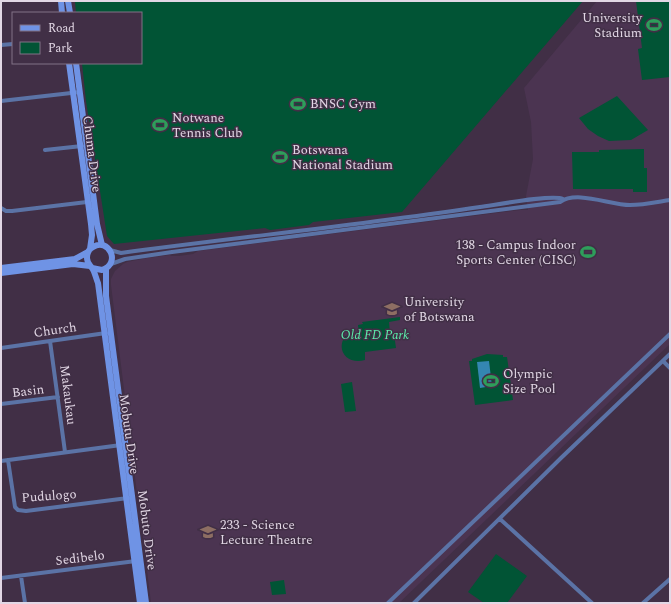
<svg xmlns="http://www.w3.org/2000/svg" width="671" height="604" viewBox="0 0 671 604" font-family="Spectral,serif">
	<rect width="100%" height="100%" fill="#412f46"/>
	<!-- built -->
	<path fill="#4b3451" d="M597 1H670V344L399 603H151L141 520 144 516 143 507 138 501 111 285V279L115 271 123 264 127 262 147 258 170 255 171 256H179L193 254 198 251 520 210H528L526 196 533 159 531 122 524 88Z"/>
	<!-- green -->
	<path fill="#015435" d="M75 1H583L402 212 313 222 309 225 270 230 265 228 114 244 107 236 86 101 82 63H141V13H76Z
		M636 1H670V77L642 80 638 49 642 48Z
		M617 96 648 130 631 140 609 141 598 136 588 129 579 118Z
		M644 149V168H647V192H633V189H573L572 152H599V150Z
		M400 317V320L389 322 390 334H394L396 348 365 352V360C349 365 335 352 345 336L359 334 358 325 363 324 362 322Z
		M487 354 503 355V357H507L513 400 475 405 469 361H472V359Z
		M352 382 356 411 345 412 341 384Z
		M496 554 527 576 507 603H484L468 592Z
		M284 580 286 594 272 595 270 582Z"/>
	<!-- water -->
	<path fill="#3486b1" d="M489 361 492 386 480 388 477 362Z"/>
	<g fill="none" stroke-linecap="round" stroke-linejoin="round">
		<!-- street -->
		<path stroke="#5b73a6" stroke-width="4" d="M1 45 13 44
			M1 101 80 92
			M45 150 82 146
			M1 208 6 211H12L87 202
			M110 250 121 253C240 237 361 225 480 207 495 205 553 194 563 199
			M111 264 125 259 172 252 560 202C577 190 610 205 630 205 643 205 657 202 670 200
			M50 341 65 452
			M1 348 106 333
			M663 361 670 368
			M1 404 58 397
			M8 460 15 507 18 510 26 511 128 498
			M1 461 121 445
			M500 519 592 603
			M21 576 25 603
			M1 578 136 561
			M388 603 670 334
			M414 603 561 458 670 354
			M643 603 670 579"/>
		<!-- secondary -->
		<path stroke="#6f93e5" stroke-width="6" d="M61 1 62 13
			M68 1 70 13
			M69 63 91 224 92 235 90 249
			M76 63 97 224 102 245
			M1 268 75 259 88 252
			M92 268 102 270C122 263 108 237 93 247 89 249 87 253 87 258 87 263 90 265 92 268 95 272 96 279 98 283L140 603
			M106 269V296L146 603
			M1 273 73 264 90 266"/>
	</g>
	<!-- icons -->
	<defs>
		<symbol id="stadium-bare" viewBox="-9 -9 18 18"><path d="M0-5a6.5 5 0 1 0 0 10a6.5 5 0 1 0 0-10ZM-3.5-1.8h7v3.6h-7Z" fill="#2e9e5b" stroke="#412f46" stroke-width="2.5" paint-order="stroke"/></symbol>
		<symbol id="university-bare" viewBox="-9 -9 18 18"><path d="M0-5L7-2L0 1L-7-2ZM-4 1L0 2.5L4 1V4Q0 6-4 4Z" fill="#8d6e63" stroke="#412f46" stroke-width="2.5" paint-order="stroke"/></symbol>
	</defs>
	<g fill-rule="evenodd">
		<use href="#stadium-bare" x="643" y="14" width="22" height="22"/>
		<use href="#stadium-bare" x="287" y="93" width="22" height="22"/>
		<use href="#stadium-bare" x="149" y="114" width="22" height="22"/>
		<use href="#stadium-bare" x="269" y="146" width="22" height="22"/>
		<use href="#stadium-bare" x="577" y="241" width="22" height="22"/>
		<use href="#university-bare" x="381" y="298" width="22" height="22"/>
		<use href="#stadium-bare" x="480" y="370" width="22" height="22"/>
		<use href="#university-bare" x="197" y="521" width="22" height="22"/>
	</g>
	<g text-anchor="middle" dominant-baseline="central" stroke-width="3" stroke-linejoin="round" paint-order="stroke">
		<!-- poi labels -->
		<g font-size="13" fill="#e2d7e5" stroke="#412f46" text-anchor="start">
			<text x="642" y="18" text-anchor="end">University<tspan x="642" dy="15">Stadium</tspan></text>
			<text x="310" y="104">BNSC Gym</text>
			<text x="172" y="118">Notwane<tspan x="172" dy="15">Tennis Club</tspan></text>
			<text x="292" y="150">Botswana<tspan x="292" dy="15">National Stadium</tspan></text>
			<text x="576" y="245" text-anchor="end">138 - Campus Indoor<tspan x="576" dy="15">Sports Center (CISC)</tspan></text>
			<text x="404" y="302">University<tspan x="404" dy="15">of Botswana</tspan></text>
			<text x="503" y="374">Olympic<tspan x="503" dy="15">Size Pool</tspan></text>
			<text x="220" y="525">233 - Science<tspan x="220" dy="15">Lecture Theatre</tspan></text>
		</g>
		<!-- street labels -->
		<g font-size="13" fill="#e2d7e5" stroke="#412f46">
			<text transform="translate(92 154) rotate(83)">Chuma Drive</text>
			<text transform="translate(55 330) rotate(-8)">Church</text>
			<text transform="translate(28 391) rotate(-7)">Basin</text>
			<text transform="translate(68 395) rotate(83)">Makaukau</text>
			<text transform="translate(129 434) rotate(82)">Mobutu Drive</text>
			<text transform="translate(49 496) rotate(-4)">Pudulogo</text>
			<text transform="translate(147 530) rotate(83)">Mobuto Drive</text>
			<text transform="translate(80 558) rotate(-7)">Sedibelo</text>
		</g>
		<!-- park labels -->
		<g font-size="13" font-style="italic" fill="#5ceeab" stroke="#412f46">
			<text x="375" y="335">Old FD Park</text>
		</g>
	</g>
	<!-- border -->
	<rect width="671" height="604" fill="none" stroke="#e2d7e5" stroke-width="4"/>
	<!-- legend -->
	<rect x="12" y="12" width="130" height="52" fill="#412f46" stroke="#817286"/>
	<rect x="20" y="25" width="20" height="6" fill="#6f93e5" stroke="#817286"/>
	<text x="48" y="32" font-size="12" fill="#e2d7e5">Road</text>
	<rect x="20" y="42" width="20" height="12" fill="#015435" stroke="#817286"/>
	<text x="48" y="52" font-size="12" fill="#e2d7e5">Park</text>
</svg>
